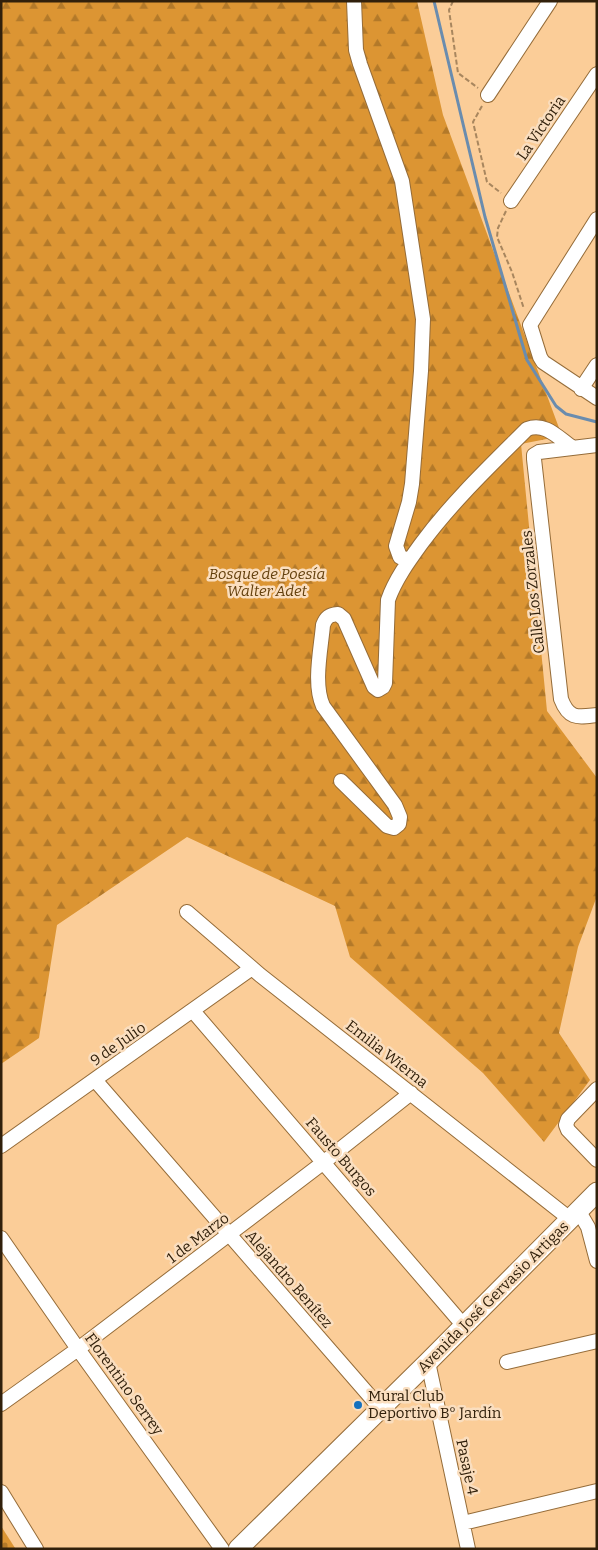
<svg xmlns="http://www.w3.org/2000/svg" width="598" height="1550" viewBox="0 0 598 1550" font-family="Bitter,serif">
	<defs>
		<pattern id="forest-firs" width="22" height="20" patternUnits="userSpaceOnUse" patternTransform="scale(1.25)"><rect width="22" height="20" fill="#dc9533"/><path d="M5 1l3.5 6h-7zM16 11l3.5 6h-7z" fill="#b37929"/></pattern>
		<pattern id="cemetery-stones" width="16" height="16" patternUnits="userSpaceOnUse" patternTransform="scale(1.25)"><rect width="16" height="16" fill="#dc9533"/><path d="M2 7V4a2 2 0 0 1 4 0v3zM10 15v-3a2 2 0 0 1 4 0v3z" fill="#b37929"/></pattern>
	</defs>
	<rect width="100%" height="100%" fill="#fbcd98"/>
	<!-- forest -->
	<path fill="url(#forest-firs)" d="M1 1H417L443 115 562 436 521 444 547 711 597 778V896L578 947 559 1033 590 1080 544 1142 483 1073 350 957 335 906 187 837 57 925 39 1038 1 1064Z"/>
	<!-- cemetery -->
	<path fill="url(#cemetery-stones)" d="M1 1526 15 1548 14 1549H1Z"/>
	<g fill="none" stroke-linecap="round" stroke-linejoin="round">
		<!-- stream -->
		<path stroke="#6a8cae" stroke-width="3" d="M434 1 485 217 527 360 556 406 566 414 597 422"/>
		<defs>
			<path id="minor" d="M354 1 356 50 360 64 402 181 423 319 421 371 412 484 409 502 396 546 400 557 409 560
				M488 95 550 1
				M511 201 597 74
				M597 219 530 325 540 357 543 362 597 398
				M581 389 597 365
				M597 445 539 452 534 455V459L561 699C569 720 578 717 597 715
				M341 781 387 826 394 828 399 824 400 817 395 805 323 706C313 684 321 649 323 625 326 617 329 615 338 614L344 619 374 687 378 690 383 687 385 683 388 600C395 580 408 562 421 544 452 502 490 466 527 429 546 422 558 438 573 448
				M187 912 260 975 570 1219
				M193 1011 464 1326
				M95 1080 381 1409
				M597 1089 568 1119 566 1125 568 1130 597 1160
				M1 1146 252 968
				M578 1210 588 1227 597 1261
				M1 1238 78 1349 222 1549
				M428 1362 468 1549
				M507 1362 597 1341
				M1 1404 78 1349 228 1235 324 1162 411 1093
				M1 1492 36 1549
				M463 1523 597 1491"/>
			<path id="secondary" d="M238 1549 428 1362 597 1192"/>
		</defs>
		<!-- minor casing -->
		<use href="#minor" stroke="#956c39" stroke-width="16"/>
		<!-- secondary casing -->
		<use href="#secondary" stroke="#956c39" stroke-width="21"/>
		<!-- path -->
		<path stroke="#a8865e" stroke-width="2" stroke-dasharray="5 2.5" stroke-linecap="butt" d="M453 1 449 10 458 73 478 88
			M482 106 473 122 487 182 501 193
			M506 211 498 228 497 237 512 272 524 309"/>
		<!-- minor -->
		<use href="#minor" stroke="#fff" stroke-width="14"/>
		<!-- secondary -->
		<use href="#secondary" stroke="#fff" stroke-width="19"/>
	</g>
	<!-- markers -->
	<circle fill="#1571be" stroke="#fadebf" stroke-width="2" cx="358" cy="1405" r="5"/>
	<g text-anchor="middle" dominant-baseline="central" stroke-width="5" stroke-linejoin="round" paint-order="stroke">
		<!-- street labels -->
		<g font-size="15" fill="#31200b" stroke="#fadebf">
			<text transform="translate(541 128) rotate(-56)">La Victoria</text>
			<text transform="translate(533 592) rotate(-96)">Calle Los Zorzales</text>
			<text transform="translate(118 1044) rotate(-35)">9 de Julio</text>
			<text transform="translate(387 1054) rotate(38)">Emilia Wierna</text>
			<text transform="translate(341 1157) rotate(49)">Fausto Burgos</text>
			<text transform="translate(198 1238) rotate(-37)">1 de Marzo</text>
			<text transform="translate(289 1279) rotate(49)">Alejandro Benítez</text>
			<text transform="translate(493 1297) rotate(-45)">Avenida José Gervasio Artigas</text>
			<text transform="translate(124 1384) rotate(54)">Florentino Serrey</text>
			<text transform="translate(467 1467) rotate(78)">Pasaje 4</text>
		</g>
		<!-- park labels -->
		<g font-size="15" font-style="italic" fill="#64400d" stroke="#fadebf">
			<text x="267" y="574">Bosque de Poesía<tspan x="267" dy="17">Walter Adet</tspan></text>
		</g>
		<!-- poi labels -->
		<g font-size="15" fill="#31200b" stroke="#fadebf" text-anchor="start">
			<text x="368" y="1396">Mural Club<tspan x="368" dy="17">Deportivo B° Jardín</tspan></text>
		</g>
	</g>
	<!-- border -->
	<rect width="598" height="1550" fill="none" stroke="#31200b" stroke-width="5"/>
</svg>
